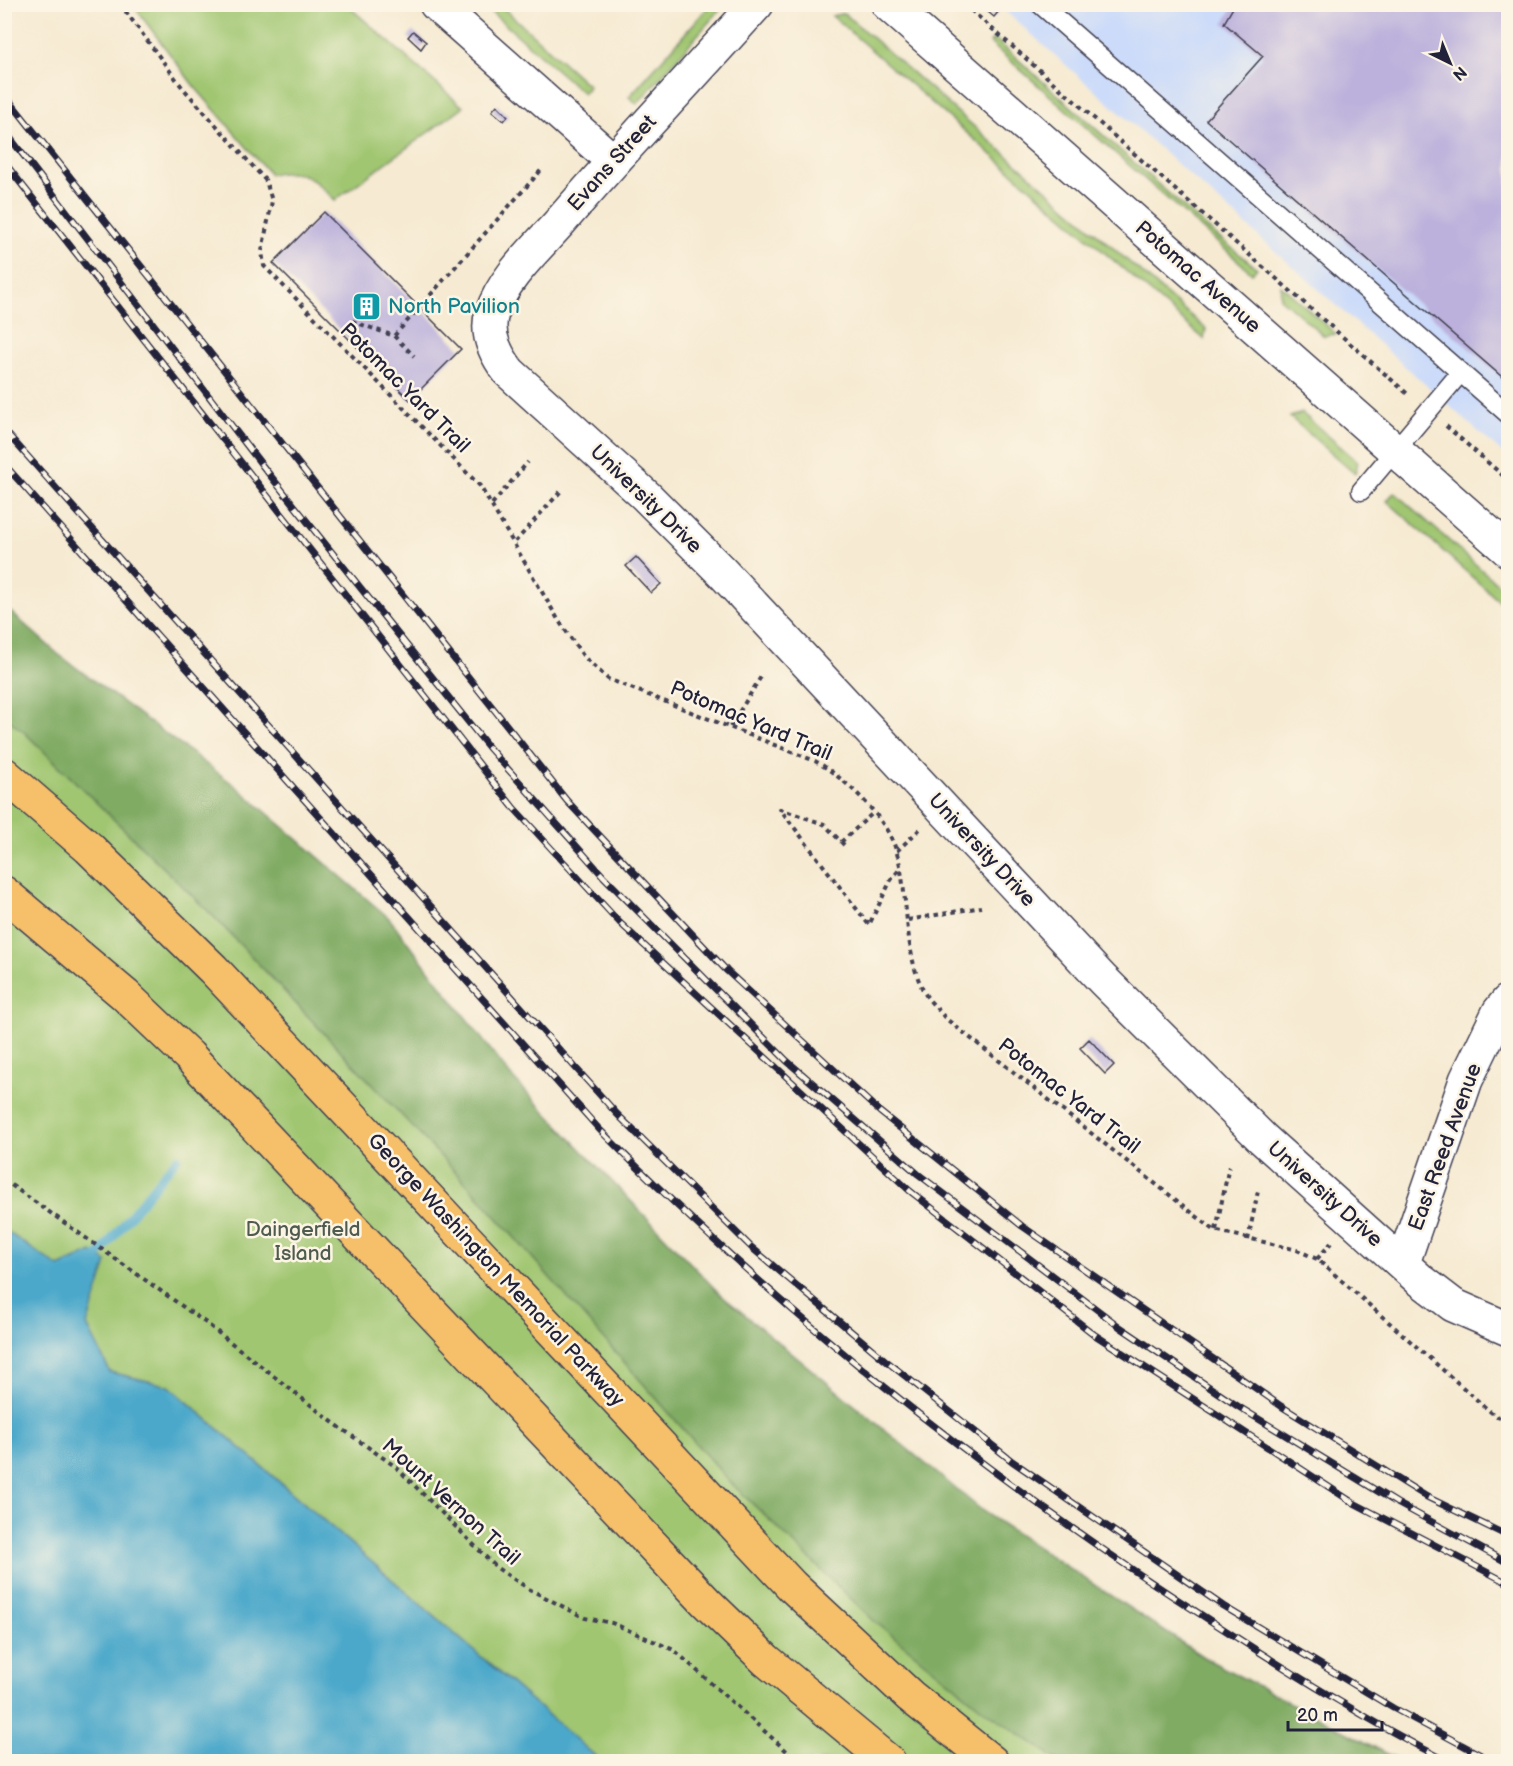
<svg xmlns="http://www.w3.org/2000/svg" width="1513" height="1766" viewBox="0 0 1513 1766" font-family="'Balsamiq Sans',sans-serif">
	<rect width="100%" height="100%" fill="#fcf5e5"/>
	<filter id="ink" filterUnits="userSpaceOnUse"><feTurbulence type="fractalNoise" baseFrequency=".0167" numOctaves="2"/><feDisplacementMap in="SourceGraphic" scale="12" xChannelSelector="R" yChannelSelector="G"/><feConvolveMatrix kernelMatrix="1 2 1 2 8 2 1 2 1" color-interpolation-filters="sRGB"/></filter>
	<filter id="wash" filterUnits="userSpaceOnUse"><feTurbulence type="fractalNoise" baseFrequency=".008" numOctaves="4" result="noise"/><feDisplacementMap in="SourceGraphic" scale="24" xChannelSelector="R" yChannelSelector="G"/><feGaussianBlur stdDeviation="1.35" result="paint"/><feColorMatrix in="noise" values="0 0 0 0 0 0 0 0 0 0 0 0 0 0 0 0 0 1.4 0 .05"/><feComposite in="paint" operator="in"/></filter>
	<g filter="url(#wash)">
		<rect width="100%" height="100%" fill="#f6ead2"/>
		<!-- built -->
		<path fill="#ccdbf9" d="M997 5H1508V458L1004 10Z"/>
		<!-- green -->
		<path fill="#a0c671" stroke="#617456" stroke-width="1.5" d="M133 5H347L463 107 335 200C309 176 306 169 270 174L193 85Z
			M483 5H500L589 86 583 93Z
			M710 5H724L637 104 629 97Z
			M844 13 1206 329 1204 339 832 16Z
			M994 38 1213 233 1257 268 1252 273 990 43Z
			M1281 285 1336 334 1324 336 1280 298Z
			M1302 413 1358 462 1355 474 1290 417Z
			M1394 492 1508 593V609L1387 501Z
			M4 606 292 953 1213 1761H601L169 1386 110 1372 87 1325 92 1252 59 1267 5 1230Z"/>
		<!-- forest -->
		<path fill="#80ab63" stroke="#51664f" stroke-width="1.5" d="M4 606 58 654 237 787 389 918 510 1075 721 1295 984 1512 1205 1658 1401 1761H1059L983 1709 873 1620 728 1480 478 1196 213 916 25 733 5 717Z"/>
		<!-- water -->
		<path fill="#4ca8ca" stroke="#376582" stroke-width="1.5" d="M4 1230 59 1267 92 1252 107 1262 87 1325 110 1372 169 1386 601 1761H5Z"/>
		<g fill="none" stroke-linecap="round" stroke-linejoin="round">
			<!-- stream -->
			<path stroke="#4ca8ca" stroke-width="9" d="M98 1256 177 1158"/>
		</g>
		<g id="blocks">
			<!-- building -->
			<path fill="#bbb1dc" d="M983 4H992L999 11 994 17 981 6Z
				M1235 4H1508V382L1206 120 1263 56 1224 23Z
				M413 31 426 42 421 49 408 37Z
				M497 105 508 116 504 121 492 111Z
				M324 212 461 349 410 400 273 263Z
				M636 557 661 584 651 593 626 566Z
				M1089 1039 1114 1065 1105 1074 1080 1048Z"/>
		</g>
	</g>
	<g filter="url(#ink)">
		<use href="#blocks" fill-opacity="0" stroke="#424052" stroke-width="1.5"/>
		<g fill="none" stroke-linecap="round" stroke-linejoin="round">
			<defs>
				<path id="service" d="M1040 4 1508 414
					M1361 491 1461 372"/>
				<path id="minor" d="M436 4 613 161
					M757 4C691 77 624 148 560 222 536 249 503 278 492 313 485 334 496 355 509 372L646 496 721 571 1103 980 1263 1139 1419 1279 1453 1305 1508 1329
					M1403 1263 1466 1080 1499 1012 1508 1001"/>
				<path id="tertiary" d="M888 4 1508 550"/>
				<path id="motorway" d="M4 774 89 848 213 969 792 1586 910 1696 992 1762
					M4 893 125 995 189 1056 706 1602 766 1660 889 1762"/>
			</defs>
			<!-- service casing -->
			<use href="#service" stroke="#424052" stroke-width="21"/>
			<!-- minor casing -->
			<use href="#minor" stroke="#424052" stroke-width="36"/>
			<!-- tertiary casing -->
			<use href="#tertiary" stroke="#424052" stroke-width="36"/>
			<!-- motorway casing -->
			<use href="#motorway" stroke="#424052" stroke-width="36"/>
			<!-- path -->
			<path stroke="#424052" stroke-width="4" stroke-dasharray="4.5 4.5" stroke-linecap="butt" d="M120 4 182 87 266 181 272 201 262 251 264 266 480 486 559 621 584 657 608 679 815 761C844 777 886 817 896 850 910 894 902 957 927 997 932 1004 940 1011 945 1018L1214 1230 1297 1250 1317 1259 1493 1414 1508 1423
				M964 4 1410 396
				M352 321 394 336 543 168
				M394 336 414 356
				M1446 426 1508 480
				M492 504 528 462
				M515 542 561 491
				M730 727 762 675
				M841 842 873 813
				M844 845 824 824 780 809 869 925 891 880 899 870
				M897 851 920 829
				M908 920 981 907
				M4 1180 206 1323 331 1421 396 1467 497 1568 529 1589 585 1618 612 1623 674 1650 799 1762
				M1216 1230 1229 1166
				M1248 1240 1258 1191
				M1317 1259 1331 1243"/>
			<!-- service -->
			<use href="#service" stroke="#fff" stroke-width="18"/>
			<!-- minor -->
			<use href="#minor" stroke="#fff" stroke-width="33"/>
			<!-- tertiary -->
			<use href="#tertiary" stroke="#fff" stroke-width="33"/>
			<!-- motorway -->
			<use href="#motorway" stroke="#f6c06b" stroke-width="33"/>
			<defs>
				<path id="rail" d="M4 94 567 801 727 971 880 1112 1022 1226 1281 1406 1427 1497 1508 1536
					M4 130 265 469 490 749 604 877 787 1061 918 1174 1120 1327 1239 1407 1397 1503 1508 1563
					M4 162 513 807 620 923 910 1191 1095 1335 1352 1502 1508 1583
					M4 430 617 1114 751 1247 885 1360 1012 1461 1223 1606 1393 1708 1494 1762
					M4 464 599 1129C785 1317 991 1481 1214 1623 1290 1672 1368 1721 1449 1762"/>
			</defs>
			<!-- rail casing -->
			<use href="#rail" stroke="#22223b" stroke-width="7"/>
			<!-- rail -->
			<use href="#rail" stroke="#fcf5e5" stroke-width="4.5" stroke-dasharray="14" stroke-linecap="butt"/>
		</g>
	</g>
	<!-- icons -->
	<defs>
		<symbol id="building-square" viewBox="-11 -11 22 22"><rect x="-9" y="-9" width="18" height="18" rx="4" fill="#0f9aa8" stroke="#fcf5e5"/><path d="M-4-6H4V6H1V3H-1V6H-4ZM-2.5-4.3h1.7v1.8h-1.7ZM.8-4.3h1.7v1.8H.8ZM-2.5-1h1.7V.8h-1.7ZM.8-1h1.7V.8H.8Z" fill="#fff"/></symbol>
	</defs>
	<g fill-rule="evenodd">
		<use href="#building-square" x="350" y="290" width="33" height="33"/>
	</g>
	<g text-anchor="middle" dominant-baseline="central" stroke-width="5" stroke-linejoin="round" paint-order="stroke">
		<!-- street labels -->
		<g font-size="21" fill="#22223b" stroke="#fcf5e5">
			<text transform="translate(612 163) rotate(-48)">Evans Street</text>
			<text transform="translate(1198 277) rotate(41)">Potomac Avenue</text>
			<text transform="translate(405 388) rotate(45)">Potomac Yard Trail</text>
			<text transform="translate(646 499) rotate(44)">University Drive</text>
			<text transform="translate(751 721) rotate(23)">Potomac Yard Trail</text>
			<text transform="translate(982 850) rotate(47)">University Drive</text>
			<text transform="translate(1069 1096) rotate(38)">Potomac Yard Trail</text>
			<text transform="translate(1445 1147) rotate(-70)">East Reed Avenue</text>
			<text transform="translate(1325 1194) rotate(42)">University Drive</text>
			<text transform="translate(496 1270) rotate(47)">George Washington Memorial Parkway</text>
			<text transform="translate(451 1502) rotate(42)">Mount Vernon Trail</text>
		</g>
		<!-- culture labels -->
		<g font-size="21" fill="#0d838f" stroke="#fcf5e5" text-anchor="start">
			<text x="388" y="306">North Pavilion</text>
		</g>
		<!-- park labels -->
		<g font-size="21" fill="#4e5b4e" stroke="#fcf5e5">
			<text x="303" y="1229">Daingerfield<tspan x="303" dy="24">Island</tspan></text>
		</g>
	</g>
	<!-- margin -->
	<rect width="1513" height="1766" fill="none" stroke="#fcf5e5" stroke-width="24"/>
	<!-- north arrow -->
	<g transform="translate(1450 63) rotate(137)" stroke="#fcf5e5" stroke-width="4.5" paint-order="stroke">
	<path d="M0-4.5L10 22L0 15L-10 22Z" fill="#22223b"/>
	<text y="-9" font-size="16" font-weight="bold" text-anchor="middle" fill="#22223b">N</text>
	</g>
	<!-- scale -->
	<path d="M1288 1721v9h94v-9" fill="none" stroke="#22223b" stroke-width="3"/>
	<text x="1297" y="1721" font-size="18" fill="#22223b" stroke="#fcf5e5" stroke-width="4.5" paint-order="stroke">20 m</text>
</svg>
